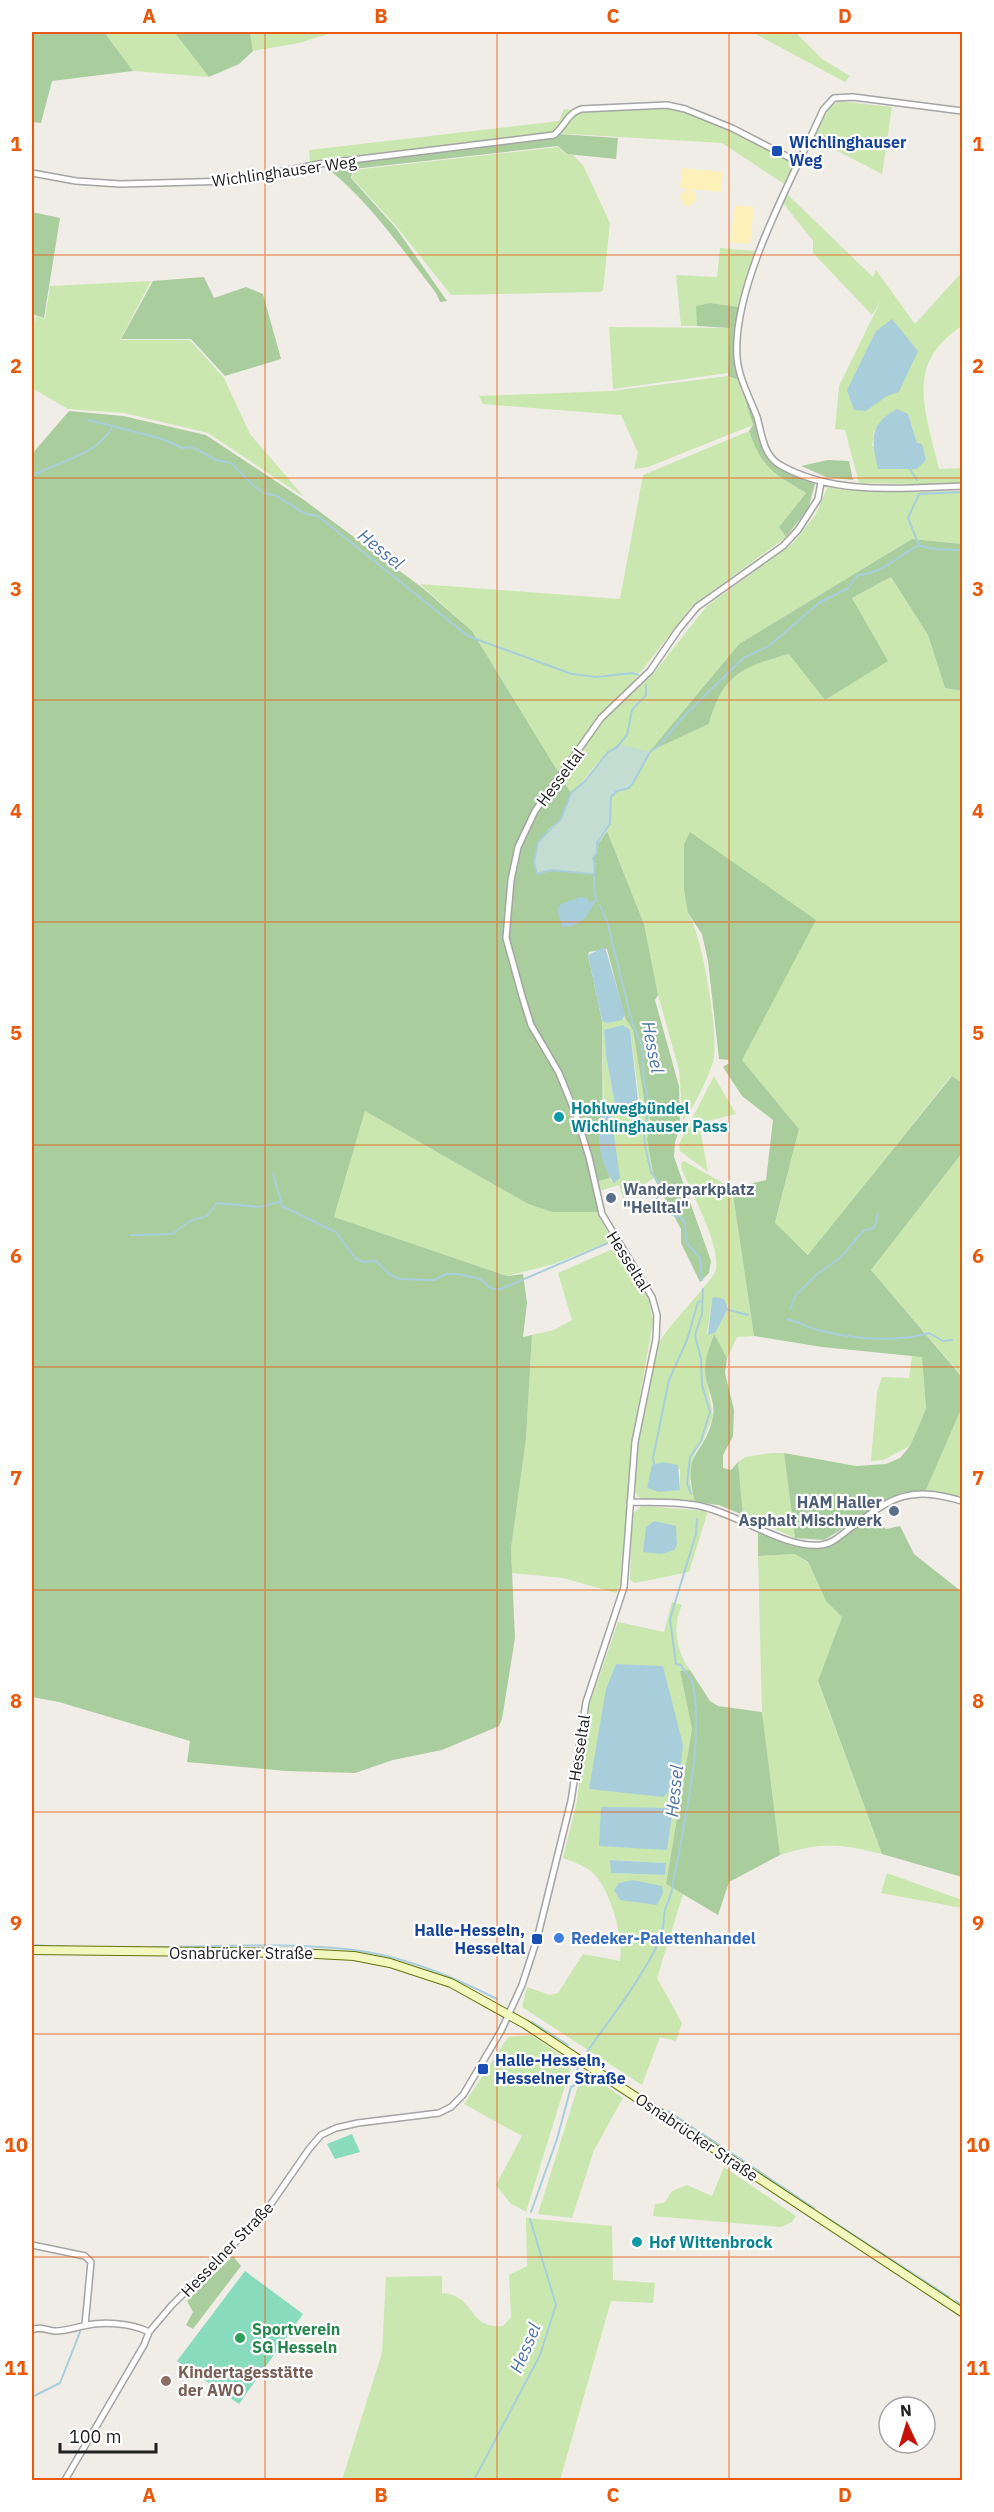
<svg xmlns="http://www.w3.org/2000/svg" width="994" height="2512" viewBox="0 0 994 2512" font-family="'IBM Plex Sans',sans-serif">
	<rect width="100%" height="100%" fill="#f0ede7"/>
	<!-- grass -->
	<path fill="#c9e7af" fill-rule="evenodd" d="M104 32H174L209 77 133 71Z
		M250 32H335L299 43 253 51Z
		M752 32H795L822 59 850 76 845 82Z
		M839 101 892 107 882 174 812 138 829 108Z
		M666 107C712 115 755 141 795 163L784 184 722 143 552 133 310 163 309 150 559 121 564 109 589 111Z
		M558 147 566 154 573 155 583 165 610 223 603 290 600 292 451 295 397 227 352 178 354 170Z
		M787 194 873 277 876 270 915 324 962 272V326C903 364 926 412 939 469L962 468V485L859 483 845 430 835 429 839 386 881 300 872 315 813 253V241L783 203ZM908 414 917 444 872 446 874 431Z
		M720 248 755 251 739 307 710 303 697 306V326H681L676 275 717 277Z
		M151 281 120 340H190L224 378 250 434 304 497 208 433 124 413 68 409 32 388V332L36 316 45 319 50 286Z
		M609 327 730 328 728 373 613 389Z
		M728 376 739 379 753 425 648 467 634 469 638 453 621 415 483 404 479 396 611 391Z
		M749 431C762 469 774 473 806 493L779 527 786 537 691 607 633 682 631 695 653 674 707 606 793 543 816 514 828 486 902 492 962 491V544L912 539 739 644 651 750 709 724 715 700 730 679 753 665 789 654 887 660 852 598 891 577 928 635 945 688 962 691V1083L951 1076 809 1255 775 1224 799 1129 742 1060 815 920 688 913C702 933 720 1039 713 1062 707 1080 695 1106 683 1120L679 1070 658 995 644 924 607 831 611 797 617 791 629 788 638 771 616 748C598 756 587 780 571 793L472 631 420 584 620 599 643 475Z
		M625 1018 633 1030 645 1105 651 1122 647 1139 654 1178 623 1198 619 1185 599 1191 598 1181 610 1178 612 1182 611 1114 604 1112 602 1021 604 1022ZM604 1030H630L640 1105 638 1108 615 1105 606 1055Z
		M714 1076 736 1114 699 1123 708 1172 680 1151 679 1144Z
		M365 1111 528 1204 552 1212H599L611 1241 554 1264 507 1276 334 1217Z
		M962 1153V1376L871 1270Z
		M684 1161 732 1188 754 1336 737 1337 727 1358 713 1335 705 1371 713 1416 703 1441 695 1453 690 1483 695 1502 645 1499 638 1497C627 1486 651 1363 658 1345 667 1325 714 1281 716 1269 720 1245 692 1193 682 1170L681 1163ZM712 1299 728 1306V1308L716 1332 707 1334ZM654 1464 680 1469V1490L647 1488Z
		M615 1248 648 1296 653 1321 632 1442 620 1584 616 1593 563 1578 512 1573 511 1549 526 1439 532 1335 554 1330 572 1320 558 1273Z
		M912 1356H922L926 1409 910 1446 883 1460 871 1461 877 1392 882 1377 909 1378Z
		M962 1407V1498L926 1490Z
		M771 1453H784L795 1538 743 1515 738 1462 746 1457Z
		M642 1506 708 1511 689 1572 635 1583 630 1580 632 1519 633 1513Z
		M796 1554 808 1563 826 1601 842 1617 818 1682 882 1854C840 1844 823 1841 780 1855L762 1712 758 1556Z
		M672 1602 682 1605C672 1626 676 1651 690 1670L680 1671 692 1729 666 1884 683 1894 657 1978 682 2023 676 2041 660 2037 642 2085 522 2007 527 1987 550 1995 558 1993 583 1954 620 1961C624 1938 610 1888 592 1872 583 1865 574 1862 563 1858L577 1801 590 1703 618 1622 664 1632ZM611 1860 666 1863 665 1875 611 1873Z
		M887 1873 962 1900V1908L881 1893Z
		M531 2035 572 2063 526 2212 510 2203 496 2185 522 2136 464 2104 508 2037Z
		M583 2070 623 2098 594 2150 572 2218 538 2214Z
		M724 2167 796 2216 792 2222 781 2227 653 2216 655 2204 664 2203 672 2191 687 2185 712 2196Z
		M526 2218 612 2226 613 2280 655 2283 653 2303 611 2301 560 2480H342L382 2353 386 2277 442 2276V2293C478 2296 466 2329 503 2326L511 2317 509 2275 527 2266Z"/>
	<!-- forest -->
	<path fill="#aacd9d" d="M32 32H104L133 71 52 81 41 123 32 122Z
		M174 32H250L253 51 239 64 209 77Z
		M558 134 618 138 616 159 567 154 558 146 353 169 351 178 396 228 447 301 440 302 436 293C401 248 369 200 323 165Z
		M32 212 60 218 44 318 32 314Z
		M204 277 214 298 246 287 263 294 281 359 225 376 191 339H121L153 281Z
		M710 303 739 307 734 359 766 456 779 467 815 484 808 509 786 537 779 527 806 493C774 473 762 469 749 431L753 425 739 380 728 376 730 328 697 326 696 306Z
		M69 411 123 416 206 435 304 500 424 589 472 631 571 793 561 819 548 830 551 870 592 874 593 858 597 853 596 847 607 831 644 924 658 995 655 1000 679 1086 680 1128 675 1142 674 1157 711 1261 709 1273 700 1282 681 1243V1229L654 1178 647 1139 651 1122 645 1105 633 1030 625 1018 607 949 589 952 588 955 602 1021 603 1159 610 1178 591 1183 599 1212H552L528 1204 365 1111 334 1217 507 1276 523 1274 527 1303 523 1337 532 1335 526 1439 511 1549 515 1638 502 1719 499 1726 442 1750 393 1760 355 1773 286 1771 187 1762 190 1741 59 1702 32 1697V454Z
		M828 460 849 461 853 480 826 477 801 466Z
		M912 539 962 544V691L945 688 928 635 891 577 852 598 888 661 825 700 789 654C743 667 722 674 709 724L650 751 739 644Z
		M690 832 816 920 742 1060 799 1129 775 1223 808 1255 952 1076 962 1083V1153L871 1270 962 1377V1407L926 1490 901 1493 824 1540 795 1538 784 1453 856 1466 886 1464 900 1458 910 1446 926 1409 922 1357 822 1347 754 1336 732 1188 766 1180 773 1120 742 1096 723 1067 729 1063 728 1060 719 1059 708 961 702 934 688 913 684 889V845Z
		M714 1334 727 1358 725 1373 734 1410 733 1436 723 1455V1468L731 1470 738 1462 743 1515 719 1505 695 1502C681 1449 705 1457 713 1416 716 1401 705 1385 705 1370 705 1358 710 1346 714 1334Z
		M873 1515 886 1529 900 1526 914 1554 962 1592V1877L882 1854 818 1681 842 1617 826 1601 808 1562 795 1554 758 1556V1533L793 1546 826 1548Z
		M690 1670 710 1701 718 1706 762 1712 780 1855 729 1882 718 1915 666 1884 692 1729 680 1671Z
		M233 2256 241 2266 193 2329 186 2325 193 2312 187 2301Z"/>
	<!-- wetland -->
	<path fill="#c4ddd3" d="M618 744 650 752 633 783 629 788 617 791 611 797 610 824 596 847 598 851 593 858 596 864 593 874 551 870 537 874 534 862 538 842 561 819 571 793 585 781 608 752Z"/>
	<!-- sand -->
	<path fill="#fcf1b9" d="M682 168 723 172 721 192 690 189 696 194V200L690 206 684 205 680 195 688 189 680 188Z
		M735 205 754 207 750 244 730 242Z"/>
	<!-- pitch -->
	<path fill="#89dbbe" d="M352 2134 360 2152 335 2159 327 2144Z
		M245 2271 303 2314 239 2404 177 2361Z"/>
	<!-- water -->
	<path fill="#a9cedb" d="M892 319 918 351 899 392 887 396 866 411 854 410 847 390 876 331Z
		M897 409 908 414 917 443 922 444 926 460 917 469H878C871 440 869 424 897 409Z
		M580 897 587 898 589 902 596 900C588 916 581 927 562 927L557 909 561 904Z
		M605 947 625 1015 622 1020 607 1023 602 1021 588 955Z
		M623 1025 630 1030 639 1108 615 1105 606 1055 604 1030Z
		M604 1112 611 1114 620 1178 614 1183C602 1168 592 1128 604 1112Z
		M714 1297 724 1299 728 1308 716 1332 708 1335 712 1299Z
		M663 1462 678 1465 680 1490 659 1492 647 1488 652 1465Z
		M654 1521 676 1526 677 1545 674 1550 662 1554 643 1552 646 1527Z
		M616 1664 663 1666 683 1745 679 1784 663 1797 589 1789 606 1689Z
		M601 1807 673 1808 667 1850 599 1846Z
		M610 1860 666 1863 665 1875 611 1873Z
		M633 1880 662 1886 663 1893 657 1905 620 1900 614 1890 619 1883Z"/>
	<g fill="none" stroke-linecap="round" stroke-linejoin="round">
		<!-- stream -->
		<path stroke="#a9cedb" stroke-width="2" d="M89 420 112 426
			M910 469 917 480
			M32 476C58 461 97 456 113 426L162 439 183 448 192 447 216 460 231 463 255 487 267 494 275 495 306 514 318 516 468 636 572 674 597 677 632 673 638 675
			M919 545 908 518 919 494 962 492
			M592 874 551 870 537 874 534 862 538 842 561 819 571 793 585 781 608 752 616 748 627 735 632 710 646 695V685
			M597 901C590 886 598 868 593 858L597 853V843L610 824 611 797 617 791 629 788 633 783 650 752 660 745 683 717 743 658 769 646 819 603 848 588 858 575C881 574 900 555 919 545 936 552 945 548 962 551
			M600 905 608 925 632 1022 642 1046 644 1082 649 1104 644 1136 646 1150 651 1172 663 1188 656 1200 662 1211 682 1218 685 1224 686 1242 700 1258 702 1280
			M273 1173 282 1206 336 1232 355 1258 363 1262 376 1261 389 1274 399 1279 435 1280 446 1274H458L480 1279 492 1289H501L608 1243
			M131 1235 172 1234 190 1221 207 1216 217 1203 260 1207 279 1202
			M725 1309 748 1315
			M790 1309 796 1295 816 1275 840 1258 863 1231 874 1228 878 1214
			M787 1319C798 1321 807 1327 818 1330 854 1339 893 1343 929 1333L943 1341 952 1340
			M654 1464 653 1458 669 1380 687 1340 698 1302 702 1301
			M691 1494 687 1483 690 1457 701 1441 710 1412 702 1385 701 1359 695 1335 702 1314 703 1289
			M32 1945 48 1946
			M57 1946 75 1947
			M107 1947H140
			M152 1947C219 1947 288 1942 354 1950 403 1956 454 1977 497 1999
			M532 2022 568 2045
			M587 2052C612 2016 640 1981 659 1942 664 1932 663 1921 665 1910 667 1903 671 1896 672 1889 683 1828 704 1745 693 1684 692 1677 684 1672 681 1665L676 1664 670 1619 696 1534 697 1519
			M668 2111 814 2208
			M531 2212 557 2139 571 2087 575 2085 578 2066
			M823 2215 949 2297
			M956 2301 962 2305
			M32 2397 60 2383 80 2332
			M474 2480 540 2355 556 2305 530 2219"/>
		<defs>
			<path id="street" d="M962 111 853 97 834 98 823 110C794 176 732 284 737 357 738 376 750 399 757 417 762 434 763 455 780 465 834 496 903 488 962 486
				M32 173 76 181 120 184 232 181 319 164 554 135C565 126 567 114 581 109L667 105 685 109 732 128 800 163
				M630 1502C654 1503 680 1501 704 1507 739 1515 786 1549 821 1545 832 1544 841 1535 849 1529 893 1497 908 1485 962 1501
				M32 2245 85 2256 91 2262 85 2325
				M32 2330C40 2326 46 2330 55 2331 65 2331 74 2328 83 2326 102 2321 131 2323 149 2332
				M65 2480 144 2345 149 2332 172 2305 264 2214 309 2149 321 2135 336 2128 358 2123 439 2113 451 2107 463 2095 501 2031 522 1985 537 1939 571 1801 586 1702 624 1587 635 1442 656 1339 657 1315 652 1297 602 1214 589 1157 576 1115 559 1073 531 1025 522 996 506 938 511 880 518 847 535 811 601 718 650 671 678 630 697 607 783 546 798 530 818 499 821 482"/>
			<path id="secondary" d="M32 1950 298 1953 354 1956 390 1963 451 1983 525 2024 962 2312"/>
		</defs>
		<!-- street casing -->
		<use href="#street" stroke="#a4a4a4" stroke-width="8"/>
		<!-- secondary casing -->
		<use href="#secondary" stroke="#64730a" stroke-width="10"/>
		<!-- street -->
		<use href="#street" stroke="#fff" stroke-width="5"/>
		<!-- secondary -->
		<use href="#secondary" stroke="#f2f7be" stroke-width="8"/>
	</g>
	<!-- grid -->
	<path fill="none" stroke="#e8590c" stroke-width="1.5" stroke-opacity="0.55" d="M265 32V2480M497 32V2480M729 32V2480M32 255H962M32 478H962M32 700H962M32 922H962M32 1145H962M32 1367H962M32 1590H962M32 1812H962M32 2034H962M32 2257H962"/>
	<!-- markers -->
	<g fill="#1a4fb4" stroke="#fff" stroke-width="2">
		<rect x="771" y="145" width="12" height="12" rx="3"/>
		<rect x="531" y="1933" width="12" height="12" rx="3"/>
		<rect x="477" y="2063" width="12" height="12" rx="3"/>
	</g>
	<g fill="#0f9aa8" stroke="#fff" stroke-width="2">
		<circle cx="559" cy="1117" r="6"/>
		<circle cx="637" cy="2242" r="6"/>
	</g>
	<g fill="#5c6f8a" stroke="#fff" stroke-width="2">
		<circle cx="611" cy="1198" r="6"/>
		<circle cx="894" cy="1511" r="6"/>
	</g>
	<circle fill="#3f7fe0" stroke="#fff" stroke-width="2" cx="559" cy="1938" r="6"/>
	<circle fill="#2e9e5b" stroke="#fff" stroke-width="2" cx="240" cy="2338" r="6"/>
	<circle fill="#8d6e63" stroke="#fff" stroke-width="2" cx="166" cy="2381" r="6"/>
	<g text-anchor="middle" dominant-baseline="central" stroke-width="4.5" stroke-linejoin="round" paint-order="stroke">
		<!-- transit labels -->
		<g font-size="16" font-weight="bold" fill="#164399" stroke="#fff" text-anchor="start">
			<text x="789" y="142">Wichlinghauser<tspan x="789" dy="18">Weg</tspan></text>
			<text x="525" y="1930" text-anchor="end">Halle-Hesseln,<tspan x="525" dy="18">Hesseltal</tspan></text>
			<text x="495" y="2060">Halle-Hesseln,<tspan x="495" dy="18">Hesselner Straße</tspan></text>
		</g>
		<!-- street labels -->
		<g font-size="16" fill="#202020" stroke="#fff">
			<text transform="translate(284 171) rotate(-8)">Wichlinghauser Weg</text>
			<text transform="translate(560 777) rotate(-53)">Hesseltal</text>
			<text transform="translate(629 1261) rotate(58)">Hesseltal</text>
			<text transform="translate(579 1748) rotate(-81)">Hesseltal</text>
			<text x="241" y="1953">Osnabrücker Straße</text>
			<text transform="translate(697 2137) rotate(34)">Osnabrücker Straße</text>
			<text transform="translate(227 2249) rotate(-46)">Hesselner Straße</text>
		</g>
		<!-- culture labels -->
		<g font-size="16" font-weight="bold" fill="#0d838f" stroke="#fff" text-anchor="start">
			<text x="571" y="1108">Hohlwegbündel<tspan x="571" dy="18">Wichlinghauser Pass</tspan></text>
			<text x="649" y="2242">Hof Wittenbrock</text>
		</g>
		<!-- service labels -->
		<g font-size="16" font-weight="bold" fill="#4e5e75" stroke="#fff" text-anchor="start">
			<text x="623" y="1189">Wanderparkplatz<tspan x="623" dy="18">"Helltal"</tspan></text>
			<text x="882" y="1502" text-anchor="end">HAM Haller<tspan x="882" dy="18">Asphalt Mischwerk</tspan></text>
		</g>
		<!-- shop labels -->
		<g font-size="16" font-weight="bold" fill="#366cbe" stroke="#fff" text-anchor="start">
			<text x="571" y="1938">Redeker-Palettenhandel</text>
		</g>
		<!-- leisure labels -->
		<g font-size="16" font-weight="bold" fill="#27864d" stroke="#fff" text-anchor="start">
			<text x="252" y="2329">Sportverein<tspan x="252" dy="18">SG Hesseln</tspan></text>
		</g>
		<!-- education labels -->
		<g font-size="16" font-weight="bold" fill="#785e54" stroke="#fff" text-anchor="start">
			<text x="178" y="2372">Kindertagesstätte<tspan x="178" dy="18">der AWO</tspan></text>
		</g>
		<!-- water labels -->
		<g font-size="18" font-style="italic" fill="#4d75a3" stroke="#fff">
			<text transform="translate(381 549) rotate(39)">Hessel</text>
			<text transform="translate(653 1047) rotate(79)">Hessel</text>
			<text transform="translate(674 1791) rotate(-84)">Hessel</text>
			<text transform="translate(525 2348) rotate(-67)">Hessel</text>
		</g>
	</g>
	<!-- border -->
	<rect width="994" height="2512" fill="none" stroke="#ffffff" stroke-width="66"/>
	<!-- north arrow -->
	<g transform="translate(907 2425) rotate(356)"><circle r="28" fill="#ffffff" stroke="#a6a6a6" stroke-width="1.5"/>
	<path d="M0-4.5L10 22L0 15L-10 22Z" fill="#c6110a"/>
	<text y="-9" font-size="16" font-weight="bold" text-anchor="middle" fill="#202020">N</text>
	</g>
	<!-- scale -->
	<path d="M60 2443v9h96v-9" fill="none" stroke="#202020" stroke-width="3"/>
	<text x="69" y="2443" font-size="18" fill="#202020" stroke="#ffffff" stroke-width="4.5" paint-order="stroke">100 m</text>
	<rect x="33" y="33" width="928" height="2446" fill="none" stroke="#e8590c" stroke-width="2"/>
	<g font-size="20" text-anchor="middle" font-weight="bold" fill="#e8590c">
		<text x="149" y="23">A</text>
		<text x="381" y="23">B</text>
		<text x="613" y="23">C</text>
		<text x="845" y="23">D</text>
		<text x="16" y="151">1</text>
		<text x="978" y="151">1</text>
		<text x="16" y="373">2</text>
		<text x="978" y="373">2</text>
		<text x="16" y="596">3</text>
		<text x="978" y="596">3</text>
		<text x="16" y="818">4</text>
		<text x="978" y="818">4</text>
		<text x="16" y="1040">5</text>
		<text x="978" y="1040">5</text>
		<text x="16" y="1263">6</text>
		<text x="978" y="1263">6</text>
		<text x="16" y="1485">7</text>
		<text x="978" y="1485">7</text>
		<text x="16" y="1708">8</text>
		<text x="978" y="1708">8</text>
		<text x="16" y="1930">9</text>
		<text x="978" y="1930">9</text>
		<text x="16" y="2152">10</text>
		<text x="978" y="2152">10</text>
		<text x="16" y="2375">11</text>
		<text x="978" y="2375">11</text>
		<text x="149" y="2502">A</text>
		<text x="381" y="2502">B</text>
		<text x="613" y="2502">C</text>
		<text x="845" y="2502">D</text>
	</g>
</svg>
